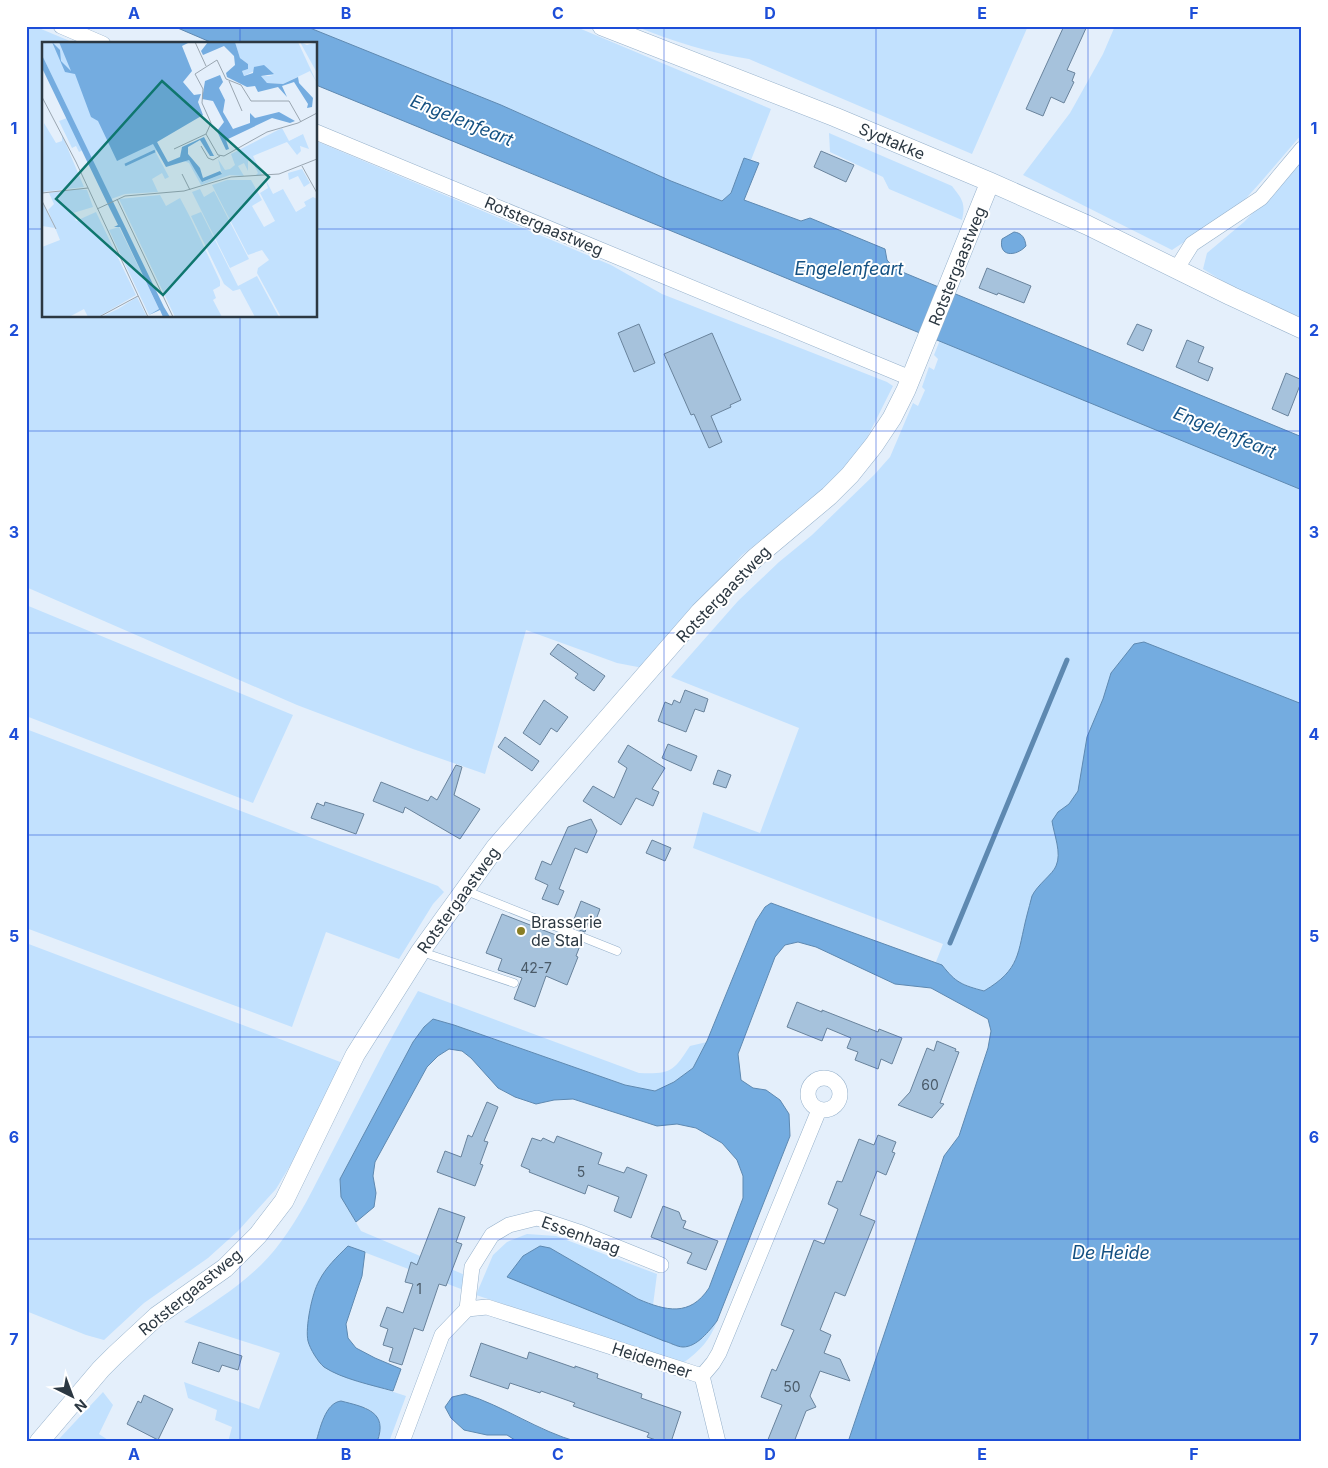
<svg xmlns="http://www.w3.org/2000/svg" width="1328" height="1468" viewBox="0 0 1328 1468" font-family="Inter,sans-serif">
	<rect width="100%" height="100%" fill="#e4effb"/>
	<!-- green -->
	<path fill="#c2e1fe" d="M26 26H34L77 44H44V316H316V141L611 265 662 294 887 382 893 386 865 442 849 463 807 505 742 555 643 668 617 663 526 630 485 774 413 749 297 705 26 587Z
		M305 26H574L771 109 751 160 744 158 731 193 722 201 671 181 501 105Z
		M635 26H1028L972 154 749 59C710 53 672 41 635 26Z
		M1115 26H1302V134L1259 184 1240 205 1172 250 1023 175 1070 113 1103 54Z
		M829 133 952 186C962 199 966 203 962 220L889 189 883 177 830 152Z
		M1302 159V318L1234 288 1203 269 1207 253 1244 222 1282 183Z
		M940 340 1302 485V1291L1007 1011 932 972 943 944 693 848 703 812 760 833 799 728 671 677 738 601 779 562 812 535 874 475 890 457 913 403 918 406 925 390 922 387 929 367 934 370 938 359 934 355Z
		M26 605 293 715 253 803 26 716Z
		M26 729 438 886 444 892 433 904 399 959 326 932 292 1027 26 928Z
		M26 943 343 1063 291 1164 276 1189 238 1231 208 1258 144 1303 104 1340 86 1335 26 1311Z
		M418 991 639 1073C671 1074 673 1072 690 1046L707 1042 693 1068 674 1082 655 1091 625 1085 454 1025 433 1019 424 1027 413 1042 340 1179 341 1197 361 1231 465 1275 461 1289 348 1246 335 1373 406 1396 389 1442H377L380 1434 373 1412 365 1407 324 1417 316 1442H228L232 1427 215 1420 217 1410 188 1398 184 1382 259 1409 280 1353 184 1322C219 1299 255 1277 280 1243 300 1217 314 1187 329 1158 358 1102 386 1045 418 991Z
		M527 1234 556 1236 657 1274 653 1305 638 1299 550 1248 507 1277 664 1341 703 1338 717 1321C711 1339 699 1352 683 1363L476 1295 493 1255 507 1242Z
		M103 1392 113 1405 99 1434 111 1442H66L59 1439Z"/>
	<!-- water -->
	<path fill="#74ace0" stroke="#5e89b1" d="M173 26H305L501 105 671 181 722 201 731 193 744 158 759 163 744 200 801 221 810 218 885 249 887 260 895 269 1302 437V490L316 85V44H215Z
		M1014 232C1022 233 1025 238 1026 246 1016 257 998 257 1002 239Z
		M1144 642 1302 704V1442H848L944 1156 959 1136 988 1048 991 1031 988 1019 931 988 895 984 816 947 798 942 785 945 775 957 738 1054 741 1080 753 1088 766 1090 780 1100 789 1114 790 1136 717 1321C709 1331 697 1347 683 1347 677 1347 669 1342 664 1341L507 1277 523 1256 540 1246 550 1248 638 1299C666 1311 690 1317 709 1288L743 1198V1176L737 1160 722 1143 696 1128 677 1124 657 1126 573 1099 554 1100 536 1104 515 1097 498 1088 471 1058 462 1051 449 1049 438 1056 427 1067 375 1162 373 1176 376 1193 374 1207 356 1222 341 1197 340 1179 413 1042 424 1027 433 1019 454 1025 625 1085 655 1091 674 1082 693 1068 707 1041 756 921 765 907 771 903 942 965C956 983 962 985 984 991 1021 969 1017 954 1027 915 1029 909 1030 902 1032 896 1037 885 1053 874 1056 866 1062 853 1054 835 1052 821L1058 812 1069 804 1078 791 1087 737 1103 699 1111 673 1134 644Z
		M348 1246 365 1252 362 1276 346 1324 348 1338 356 1348 375 1358 401 1369 393 1391C372 1385 342 1379 324 1367 318 1362 310 1349 308 1341 305 1328 312 1293 319 1281 326 1267 337 1257 348 1246Z
		M465 1394C504 1406 538 1431 578 1442H518L507 1435H487L464 1430 451 1418 445 1407 452 1397Z
		M341 1401C364 1407 389 1411 377 1442H316C320 1429 325 1403 341 1401Z"/>
	<g fill="none" stroke-linecap="round" stroke-linejoin="round">
		<!-- stream -->
		<path stroke="#5e89b1" stroke-width="5" d="M950 943 1067 660"/>
	</g>
	<!-- building -->
	<path fill="#a6c2dc" stroke="#69839c" d="M1064 26H1087L1067 70 1075 73 1072 81 1074 82 1064 103 1051 97 1043 116 1026 109Z
		M821 151 854 165 846 182 814 167Z
		M987 268 1031 286 1024 303 998 293 997 295 979 288Z
		M639 324 655 363 634 372 618 333Z
		M1137 324 1152 330 1143 351 1127 344Z
		M712 333 741 400 730 405 731 407 711 416 722 442 709 448 694 414 691 415 664 354Z
		M1187 340 1204 347 1198 362 1213 368 1208 381 1176 367Z
		M1286 373 1302 380 1288 416 1272 409Z
		M558 644 605 676 594 691 575 678 578 674 550 654Z
		M685 690 708 699 704 712 695 709 686 732 658 721 665 702 672 705 674 700 680 703Z
		M544 700 568 717 557 732 551 728 540 745 523 733Z
		M505 737 539 761 532 771 498 747Z
		M668 744 697 756 691 771 662 758Z
		M628 745 665 768 652 789 659 792 653 806 636 798 621 825 583 801 593 786 614 798 627 768 618 762Z
		M456 765 462 767 454 795 480 809 460 839 405 807 403 813 373 801 381 782 428 801 431 796 437 800Z
		M718 770 731 775 726 788 713 784Z
		M325 802 364 814 356 834 311 818 317 803 324 806Z
		M591 819 597 831 587 853 575 848 559 889 564 891 558 905 542 899 548 885 535 879 542 861 551 865 568 827Z
		M652 840 671 848 665 861 646 853Z
		M581 901 600 909 594 925 588 923 585 932 571 927Z
		M502 914 566 939 567 937 581 943 576 956 578 957 567 985 546 976 535 1007 514 999 522 978 498 970 502 959 486 953Z
		M797 1002 822 1012V1010L878 1032 879 1029 902 1038 892 1064 881 1059 878 1069 855 1060 858 1052 847 1048 851 1038 827 1028 822 1041 787 1027Z
		M937 1041 956 1049 955 1051 959 1052 940 1103 944 1104 932 1118 898 1105 910 1092 927 1048 934 1051Z
		M487 1102 498 1107 484 1141 488 1142 480 1164 483 1165 475 1186 437 1172 445 1151 461 1157 468 1135 472 1137Z
		M878 1135 896 1142 892 1152 895 1153 886 1175 877 1171 860 1215 875 1221 845 1296 835 1292 820 1330 831 1335 824 1353 840 1359 850 1381 820 1371 810 1396 816 1407 806 1411 794 1442H767L782 1405 761 1397 772 1369 776 1371 794 1330 781 1325 814 1240 824 1244 838 1209 828 1204 837 1181 842 1182 859 1139 874 1145Z
		M557 1136 602 1153 598 1164 624 1173 627 1167 647 1175 631 1218 614 1211 619 1197 588 1185 585 1194 529 1172 530 1170 521 1166 532 1138 541 1141 543 1138 554 1143Z
		M663 1206 679 1212 682 1220 686 1221 683 1228 718 1241 706 1270 687 1263 692 1253 651 1237Z
		M439 1208 465 1217 456 1242 462 1244 446 1286 439 1284 423 1331 414 1328 402 1365 389 1361 393 1348 383 1345 388 1329 380 1326 387 1307 403 1313 413 1284 405 1282 411 1262 417 1265Z
		M199 1342 242 1356 238 1370 222 1365 219 1372 192 1363Z
		M481 1343 527 1359 529 1352 575 1368V1366L598 1374 597 1378 642 1394 641 1398 681 1412 671 1442H662L647 1437 649 1433 573 1406 575 1403 541 1391 540 1393 510 1383 508 1389 470 1376Z
		M144 1395 173 1409 158 1440 127 1424 138 1401 141 1403Z"/>
	<g fill="none" stroke-linecap="round" stroke-linejoin="round">
		<defs>
			<path id="service" d="M464 890 617 951
				M422 952 514 983"/>
			<path id="minor" d="M61 26 103 44
				M316 132 910 378
				M1177 268 1192 244 1261 198 1302 149
				M808 1094a16 16 0 1 1 32 0a16 16 0 1 1-32 0Z
				M467 1309 472 1267 492 1235 509 1225 537 1218 579 1232 661 1265
				M702 1376 718 1442
				M402 1442 442 1335 467 1309 487 1307 702 1376 713 1363 719 1353 819 1110"/>
			<path id="tertiary" d="M602 26 835 117 990 182 1087 225 1231 296 1302 329
				M39 1442 101 1369 115 1355 157 1316 225 1268 258 1235 284 1201 355 1055 420 952 495 848 700 612 755 558 829 496 850 475 874 445 892 418 906 390 990 182"/>
		</defs>
		<!-- service casing -->
		<use href="#service" stroke="#96b1cb" stroke-width="9"/>
		<!-- minor casing -->
		<use href="#minor" stroke="#96b1cb" stroke-width="16"/>
		<!-- tertiary casing -->
		<use href="#tertiary" stroke="#96b1cb" stroke-width="20"/>
		<!-- service -->
		<use href="#service" stroke="#fff" stroke-width="8"/>
		<!-- minor -->
		<use href="#minor" stroke="#fff" stroke-width="15"/>
		<!-- tertiary -->
		<use href="#tertiary" stroke="#fff" stroke-width="19"/>
	</g>
	<!-- grid -->
	<path fill="none" stroke="#1d4ed8" stroke-width="1" stroke-opacity="0.55" d="M240 26V44M452 26V1442M664 26V1442M876 26V1442M1088 26V1442M26 229H44M316 229H1302M240 316V1442M26 431H1302M26 633H1302M26 835H1302M26 1037H1302M26 1239H1302"/>
	<!-- markers -->
	<circle fill="#897e25" stroke="#fff" stroke-width="2" cx="521" cy="931" r="5"/>
	<g text-anchor="middle" dominant-baseline="central" stroke-width="4" stroke-linejoin="round" paint-order="stroke">
		<!-- number labels -->
		<g font-size="14" fill="#4a5a68">
			<text x="536" y="967">42-7</text>
			<text x="930" y="1084">60</text>
			<text x="581" y="1171">5</text>
			<text x="419" y="1288">1</text>
			<text x="792" y="1386">50</text>
		</g>
		<!-- street labels -->
		<g font-size="16" fill="#2c3842" stroke="#fff">
			<text transform="translate(892 141) rotate(23)">Sydtakke</text>
			<text transform="translate(544 226) rotate(23)">Rotstergaastweg</text>
			<text transform="translate(957 266) rotate(-68)">Rotstergaastweg</text>
			<text transform="translate(723 594) rotate(-46)">Rotstergaastweg</text>
			<text transform="translate(458 900) rotate(-54)">Rotstergaastweg</text>
			<text transform="translate(581 1235) rotate(20)">Essenhaag</text>
			<text transform="translate(190 1292) rotate(-39)">Rotstergaastweg</text>
			<text transform="translate(652 1360) rotate(18)">Heidemeer</text>
		</g>
		<!-- poi labels -->
		<g font-size="16" fill="#2c3842" stroke="#fff" text-anchor="start">
			<text x="531" y="922">Brasserie<tspan x="531" dy="18">de Stal</tspan></text>
		</g>
		<!-- water labels -->
		<g font-size="18" font-style="italic" fill="#145182" stroke="#fff">
			<text transform="translate(462 120) rotate(22)">Engelenfeart</text>
			<text x="849" y="268">Engelenfeart</text>
			<text transform="translate(1225 432) rotate(22)">Engelenfeart</text>
			<text x="1111" y="1252">De Heide</text>
		</g>
	</g>
	<!-- overview -->
	<g transform="translate(42 42)">
		<rect width="275" height="275" fill="#e4effb"/>
		<path d="M0 0H105L116 108 113 109 127 135 123 137 120 131 110 137 116 150 83 152 69 157 0 13ZM193 0H256L275 41 268 29 241 42 225 41 219 34H231L212 29 202 34 200 29 206 27V22L198 16ZM258 0 265 3 275 0V31ZM25 76 41 108 37 110 34 104 30 106 17 79ZM2 81 14 101 20 99V93L42 145 0 150ZM240 86 247 99 261 92 267 107 258 104 259 109 255 113 245 100 211 114 220 133 213 134 216 131 209 117 206 119V129L202 121 196 124 202 134 188 133 159 143 147 121 139 118H147L161 140 180 132 176 117 183 128 188 127 193 123 189 112ZM260 127 268 141 262 145 256 134 247 138 246 131ZM223 136 231 152 241 147 254 170 264 164 262 160 271 155 275 157V275H239L215 231 216 226 227 218 220 208 206 213 170 143 185 138H209L220 158 210 164 222 185 233 179 218 151 226 146ZM36 147 45 148 51 165 31 171 34 179 54 170 94 253 56 275H46L42 267 27 275H0V205L18 198 6 168 12 162 7 151ZM158 147 162 155 172 149 207 217 188 226 150 150ZM118 153 124 164 138 156 148 175 178 239V244L171 248 174 256 171 258 180 275H133L77 157ZM0 160 13 186 0 184ZM159 170 196 244 215 234 237 275H213L198 247 191 249 182 242 149 174ZM77 185 117 267 107 273 67 188ZM95 255 105 275H59L76 267Z" fill="#c2e1fe"/>
		<path d="M10 0 18 8 19 19 29 29 17 0H148L140 4 150 29 141 40 152 53 159 52 156 60 161 73 115 100 126 120 138 115 140 105 162 95 172 114H168L158 98 146 105V112L158 126 161 136 178 129 180 132 160 140 147 118 124 125 111 102 75 119 56 79 49 75 33 32 23 30ZM166 0H193L198 16 206 22V27L200 29 202 34 211 31 212 25 222 23 232 32 219 34 225 41 241 42 256 35 257 41 271 56 270 65 265 66 266 62 252 40 240 44 245 55 236 45 216 50 213 44 205 45 185 35 184 31 193 23 192 14 182 4 161 13 159 9ZM0 13 122 265 128 275H121L118 268 107 273 117 267 78 185H72L76 183 68 167 0 26ZM178 33 181 40 177 46 183 58 181 70 191 87 208 81V71L213 76 237 70 253 79 248 81 230 76 184 98 187 107 184 108 175 89 182 80 171 59 160 57 163 39Z" fill="#74ace0"/>
		<path fill="none" stroke="#74ace0" stroke-width="2.5" d="M83 123 113 109"/>
		<path fill="none" stroke="#9aa6b1" stroke-width="1" d="M153 0 164 24M187 39 200 69M0 55 34 120 106 275M164 92 169 81 160 61 161 47 153 32 175 18 184 37 199 43 209 59H247L259 80M159 104 166 116 171 118 178 114M132 107 164 92 176 113 182 114 225 90 256 81 275 71M260 124 275 151M140 132 148 148M0 151 46 146M75 157 131 275M0 159 14 187M55 167 83 154 142 149 189 135 237 132 275 117M57 275 96 254"/>
		<path fill="#0f766e" fill-opacity="0.15" stroke="#0f766e" stroke-width="2.5" d="M120 39 227 135 121 253 14 157Z"/>
		<rect width="275" height="275" fill="none" stroke="#2c3842" stroke-width="2.5"/>
	</g>
	<!-- border -->
	<rect width="1328" height="1468" fill="none" stroke="#ffffff" stroke-width="55"/>
	<!-- north arrow -->
	<g transform="translate(72 1396) rotate(138)" stroke="#ffffff" stroke-width="4" paint-order="stroke">
	<path d="M0-4L9 19L0 12L-9 19Z" fill="#2c3842"/>
	<text y="-8" font-size="14" font-weight="bold" text-anchor="middle" fill="#2c3842">N</text>
	</g>
	<rect x="28" y="28" width="1272" height="1412" fill="none" stroke="#1d4ed8" stroke-width="2"/>
	<g font-size="16" text-anchor="middle" font-weight="bold" fill="#1d4ed8">
		<text x="134" y="19">A</text>
		<text x="346" y="19">B</text>
		<text x="558" y="19">C</text>
		<text x="770" y="19">D</text>
		<text x="982" y="19">E</text>
		<text x="1194" y="19">F</text>
		<text x="14" y="134">1</text>
		<text x="1314" y="134">1</text>
		<text x="14" y="336">2</text>
		<text x="1314" y="336">2</text>
		<text x="14" y="538">3</text>
		<text x="1314" y="538">3</text>
		<text x="14" y="740">4</text>
		<text x="1314" y="740">4</text>
		<text x="14" y="942">5</text>
		<text x="1314" y="942">5</text>
		<text x="14" y="1143">6</text>
		<text x="1314" y="1143">6</text>
		<text x="14" y="1345">7</text>
		<text x="1314" y="1345">7</text>
		<text x="134" y="1460">A</text>
		<text x="346" y="1460">B</text>
		<text x="558" y="1460">C</text>
		<text x="770" y="1460">D</text>
		<text x="982" y="1460">E</text>
		<text x="1194" y="1460">F</text>
	</g>
</svg>
